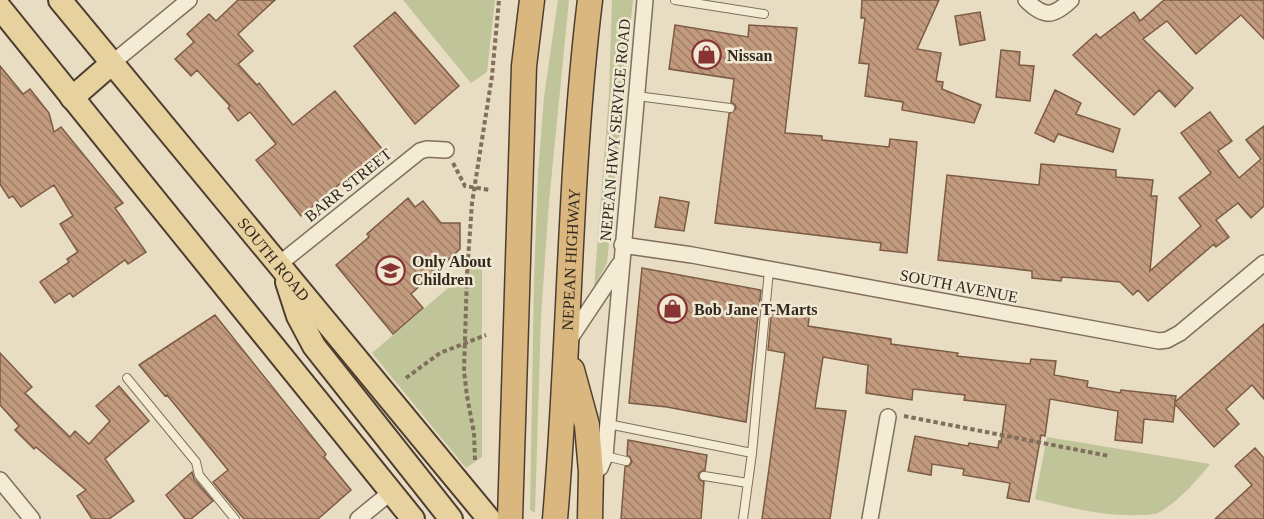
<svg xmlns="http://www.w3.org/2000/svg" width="1264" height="519" viewBox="0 0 1264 519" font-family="Georgia,serif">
	<defs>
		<pattern id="building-back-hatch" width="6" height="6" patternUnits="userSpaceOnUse" patternTransform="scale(1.5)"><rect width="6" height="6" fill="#c29a7d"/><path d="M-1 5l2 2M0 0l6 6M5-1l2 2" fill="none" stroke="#9e7e66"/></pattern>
	</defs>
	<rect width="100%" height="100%" fill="#e8ddc3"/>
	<!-- green -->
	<path fill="#bfc499" d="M403 0H495L487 72 471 83Z
		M558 0H569L549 202 541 316 535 513 530 510 534 279 538 173 544 97Z
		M612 0H633L607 263 594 288 609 94Z
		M482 259V457L466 468 372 353Z
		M1047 437 1210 464C1200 478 1171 509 1155 514 1116 519 1073 509 1035 499Z"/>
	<!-- building -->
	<path fill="url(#building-back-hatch)" stroke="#7c5b45" stroke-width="1.5" d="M238 0H275L238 34 253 51 238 64 257 85 259 83 293 125 335 91 382 149 301 216 256 160 276 144 250 112 238 121 228 108 230 106 197 70 191 76 175 59 194 42 187 34 209 14 216 21Z
		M862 0H939L917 49 941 53 936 81 943 82 942 89 981 105 974 123 902 110 903 102 865 96 869 64 859 63 865 18H861Z
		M1164 0H1264V39L1241 15 1196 54 1167 21 1143 39 1193 88 1175 107 1159 90 1134 115 1073 55 1096 34 1100 38 1134 12 1140 21Z
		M395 12 459 86 415 124 354 46Z
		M980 12 985 40 960 45 955 16Z
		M675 25 748 37 749 25 797 28 785 133 822 136V140L889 147 890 139 917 142 907 253 880 250 881 243 715 223 729 114 736 109 735 105 731 102 734 79 669 69Z
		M1001 50 1020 52 1019 65 1034 66 1030 101 996 97Z
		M0 66 23 94 30 89 49 113 54 132 61 127 123 203 115 208 146 252 128 264 125 260 73 297 70 293 55 303 40 282 69 262 67 259 78 252 60 224 73 216 54 185 21 207 13 196 9 198 0 184Z
		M1055 90 1081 103 1076 114 1120 129 1113 152 1058 134 1054 142 1035 133Z
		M1210 112 1232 141 1218 151 1239 178 1261 159 1246 140 1264 126V206L1251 218 1238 203 1216 220 1229 237 1216 247 1214 244 1148 301 1138 290 1133 295 1120 282 1062 277 1061 281 1032 278V271L938 260 947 175 1039 185 1041 164 1116 170V177L1153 180 1151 196H1157L1150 271 1201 226 1179 198 1211 173 1181 133Z
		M660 197 689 202 684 231 655 227Z
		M408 198 415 207 423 201 441 223H460V249L411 294 423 308 393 334 336 265 369 237 367 234Z
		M642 268 761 290 746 422 667 407 629 403Z
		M772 306 810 312 808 326 891 339V344L958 353 957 356 1030 364 1031 359 1056 361 1054 375 1088 381 1087 387 1120 393 1121 390 1176 396 1175 402 1264 324V399L1252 385 1226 409 1239 424 1214 447 1175 404 1173 422 1144 419 1142 443 1115 440 1118 411 1050 399 1045 436 1041 435 1029 502 1007 498 1010 483 963 475 964 469 932 464 931 475 908 471 915 436 968 446 969 443 998 448 999 441 1001 442 1006 405 964 400 965 395 913 389 912 400 866 393 868 365 823 357 815 408 846 411 830 519H762L785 353 768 350Z
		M215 315 326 454 324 457 351 490 318 519H244L213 482 228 470 167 395 165 396 139 365Z
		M0 353 32 387 25 393 70 437 75 431 89 444 110 421 96 406 119 386 149 421 105 459 134 501 109 519H92L77 496 86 490 36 447 34 449 15 430 19 426 0 405Z
		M628 440 707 455 705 470 700 472 698 476 700 480 704 482 701 519H621L625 467 630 465 632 462 630 457 627 455Z
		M1255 448 1264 458V519H1215L1252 485 1235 466Z
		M192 472 194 479 213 501 191 519H185L166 495Z"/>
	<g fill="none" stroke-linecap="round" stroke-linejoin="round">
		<defs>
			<path id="service" d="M675 0 764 14
				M637 96 730 108
				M127 378 196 462 199 475 235 519
				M608 424 752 453
				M605 456 626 461
				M704 476 748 483
				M743 519 752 453 769 270"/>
			<path id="minor" d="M1026 0C1044 18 1053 17 1071 0
				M111 64 189 0
				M622 245 692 255 1159 341 1167 340 1180 333 1264 263
				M278 265 420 151 427 149 446 150
				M569 340 619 265
				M591 472 600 468 605 456 645 0
				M0 480 32 519
				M358 519 391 492
				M870 519 888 417"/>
			<g id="primary">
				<path id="s1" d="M60 0 489 519"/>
				<path d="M0 8 413 519"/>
				<path d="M72 98 111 64"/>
				<path d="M287 282 298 316 314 346 451 519"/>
			</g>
			<g id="trunk">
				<path d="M572 370 587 425 591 472 590 519"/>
				<path d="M510 519 524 66 532 0"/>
				<path id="s2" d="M555 519C570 346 569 172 590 0"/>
			</g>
		</defs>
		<!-- service casing -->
		<use href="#service" stroke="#806f5c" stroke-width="10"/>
		<!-- minor casing -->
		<use href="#minor" stroke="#806f5c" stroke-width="18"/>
		<!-- primary casing -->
		<use href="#primary" stroke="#4e3e30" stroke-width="26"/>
		<!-- trunk casing -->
		<use href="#trunk" stroke="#4e3e30" stroke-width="27"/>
		<!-- path -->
		<path stroke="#806f5c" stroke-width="4" stroke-dasharray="4.5 3" stroke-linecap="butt" d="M453 163 465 186 490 190
			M406 378 440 353 486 335
			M904 416 1109 456
			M475 460 474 433 467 396 464 371 467 274 472 203 492 76 499 0"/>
		<!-- service -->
		<use href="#service" stroke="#f4ebd5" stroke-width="8"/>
		<!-- minor -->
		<use href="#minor" stroke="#f4ebd5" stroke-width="15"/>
		<!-- primary -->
		<use href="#primary" stroke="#e7d19f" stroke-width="22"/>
		<!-- trunk -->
		<use href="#trunk" stroke="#dab77e" stroke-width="24"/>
	</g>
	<!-- icons -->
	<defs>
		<symbol id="shop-ring" viewBox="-11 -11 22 22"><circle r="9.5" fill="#f0e8d2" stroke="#873433" stroke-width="1.5"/><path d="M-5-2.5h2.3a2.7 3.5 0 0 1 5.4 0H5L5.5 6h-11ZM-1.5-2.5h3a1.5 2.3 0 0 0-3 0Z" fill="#873433"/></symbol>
		<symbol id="school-ring" viewBox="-11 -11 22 22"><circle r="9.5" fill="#f0e8d2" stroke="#873433" stroke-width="1.5"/><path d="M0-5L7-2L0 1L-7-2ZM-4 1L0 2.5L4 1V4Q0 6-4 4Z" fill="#873433"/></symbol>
	</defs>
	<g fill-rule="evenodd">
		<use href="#shop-ring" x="690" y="38" width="33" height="33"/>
		<use href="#school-ring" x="374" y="254" width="33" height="33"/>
		<use href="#shop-ring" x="656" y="292" width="33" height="33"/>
	</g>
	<g text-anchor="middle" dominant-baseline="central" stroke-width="5" stroke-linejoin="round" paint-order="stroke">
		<!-- poi labels -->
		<g font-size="16" font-weight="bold" fill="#32281e" stroke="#f0e8d2" text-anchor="start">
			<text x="727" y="55">Nissan</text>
			<text x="412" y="261">Only About<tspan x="412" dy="18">Children</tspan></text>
			<text x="694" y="309">Bob Jane T-Marts</text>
		</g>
		<!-- street labels -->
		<g font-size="16" fill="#32281e" stroke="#f0e8d2">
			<text transform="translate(615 130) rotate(-85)">NEPEAN HWY SERVICE ROAD</text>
			<text transform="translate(348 185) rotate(-39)">BARR STREET</text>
			<text stroke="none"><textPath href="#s2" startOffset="260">NEPEAN HIGHWAY</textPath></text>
			<text stroke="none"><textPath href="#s1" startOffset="336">SOUTH ROAD</textPath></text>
			<text transform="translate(959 286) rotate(11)">SOUTH AVENUE</text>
		</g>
	</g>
</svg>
